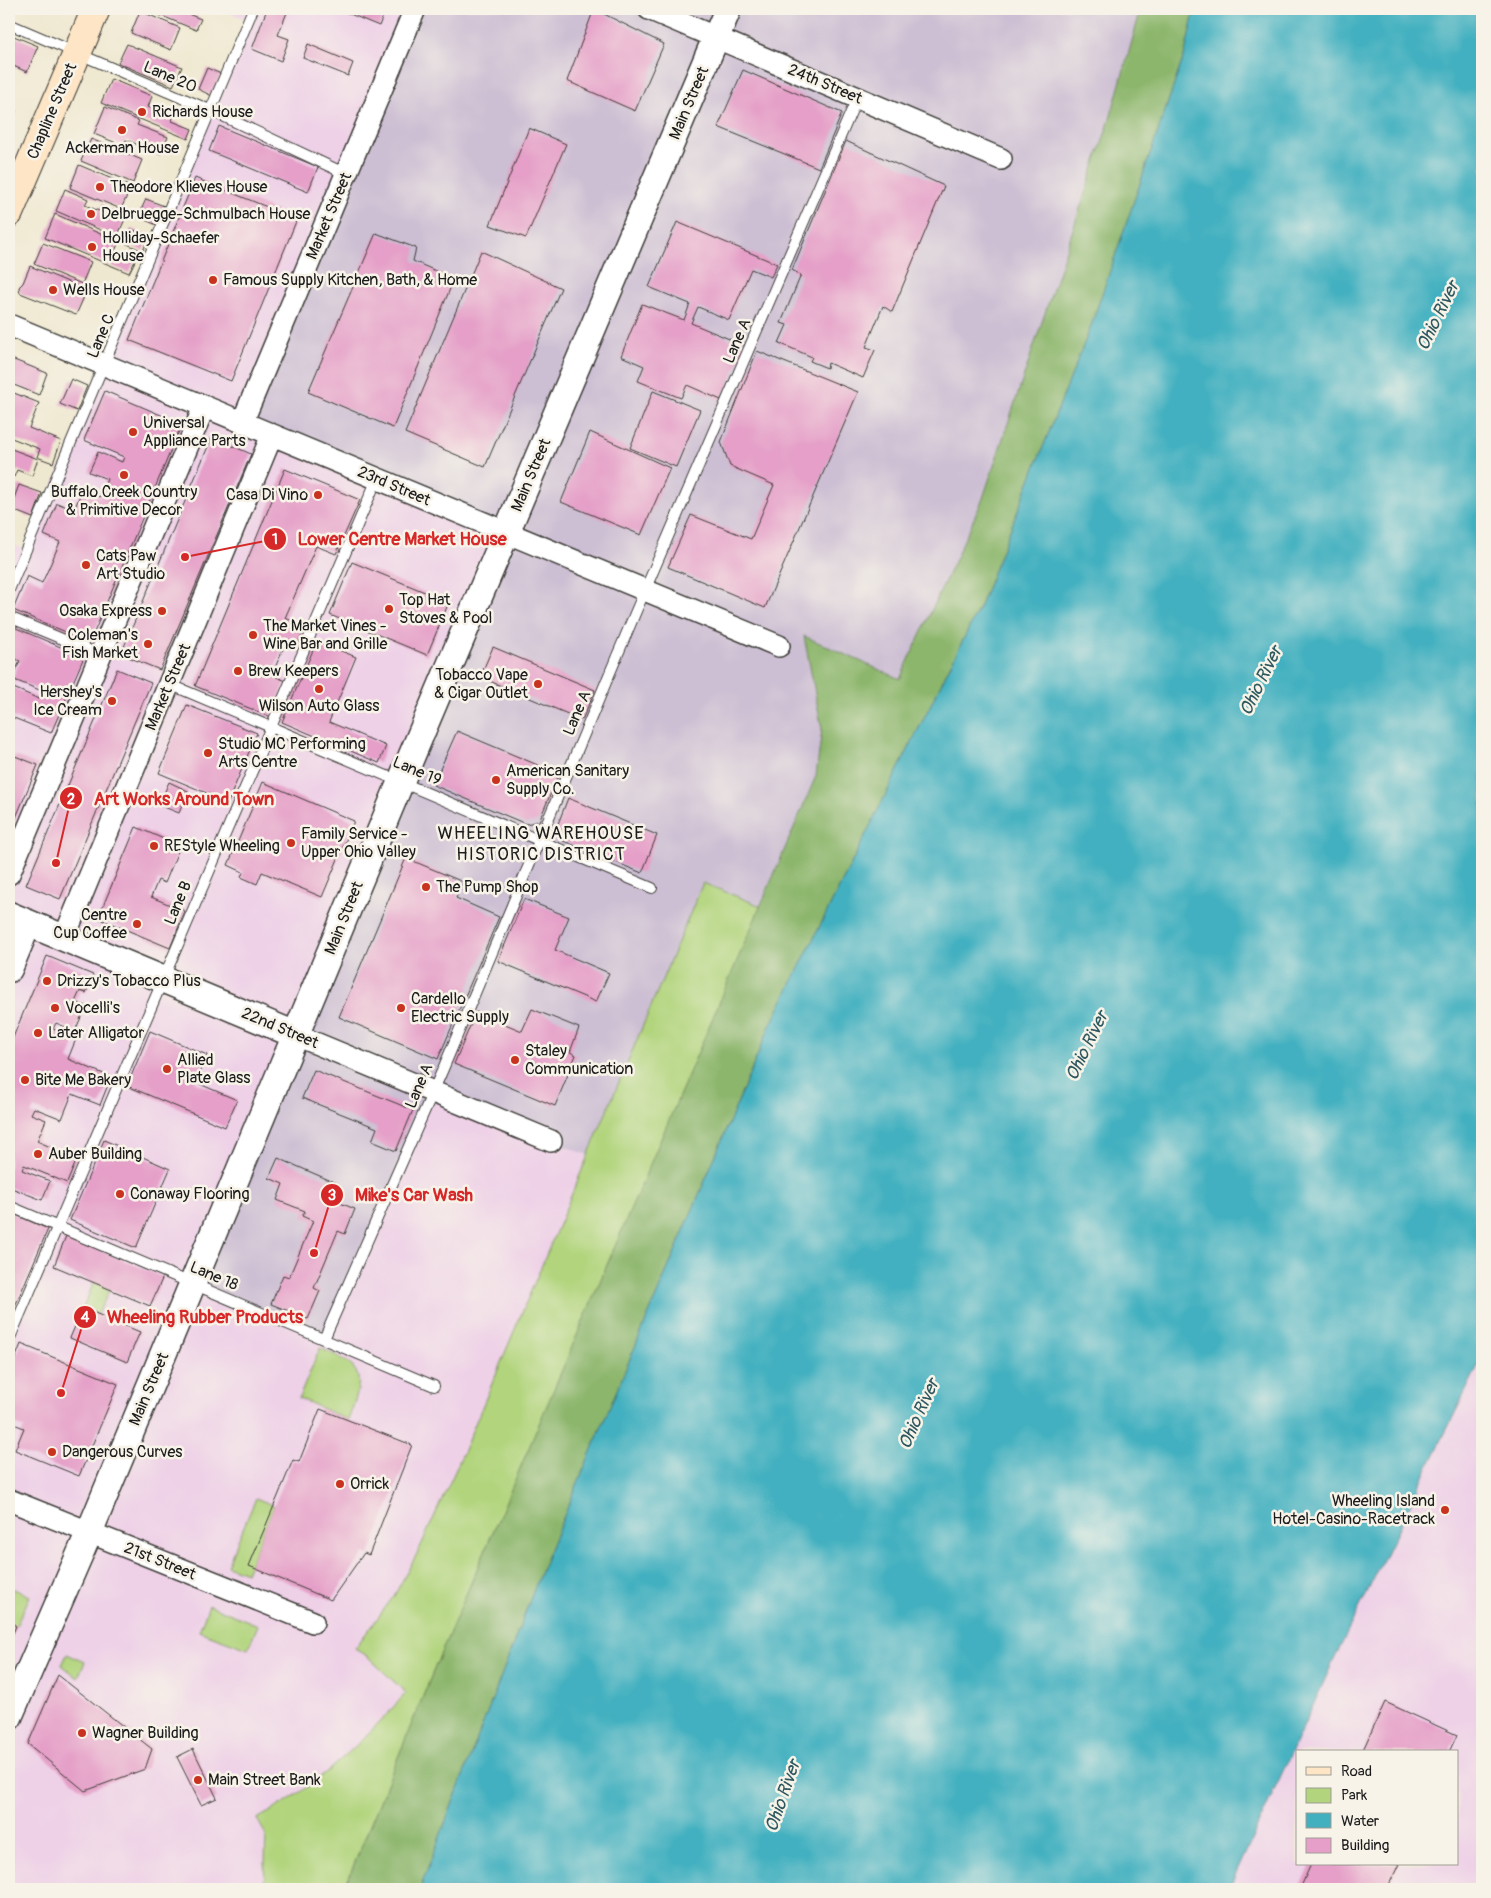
<svg xmlns="http://www.w3.org/2000/svg" width="1491" height="1898" viewBox="0 0 1491 1898" font-family="Pangolin,sans-serif">
	<rect width="100%" height="100%" fill="#f7f3e8"/>
	<filter id="ink" filterUnits="userSpaceOnUse"><feTurbulence type="fractalNoise" baseFrequency=".02" numOctaves="2"/><feDisplacementMap in="SourceGraphic" scale="10" xChannelSelector="R" yChannelSelector="G"/><feConvolveMatrix kernelMatrix="1 2 1 2 8 2 1 2 1" color-interpolation-filters="sRGB"/></filter>
	<filter id="wash" filterUnits="userSpaceOnUse"><feTurbulence type="fractalNoise" baseFrequency=".0096" numOctaves="4" result="noise"/><feDisplacementMap in="SourceGraphic" scale="20" xChannelSelector="R" yChannelSelector="G"/><feGaussianBlur stdDeviation="1.12" result="paint"/><feColorMatrix in="noise" values="0 0 0 0 0 0 0 0 0 0 0 0 0 0 0 0 0 1.4 0 .05"/><feComposite in="paint" operator="in"/></filter>
	<g filter="url(#wash)">
		<rect width="100%" height="100%" fill="#efe8d0"/>
		<!-- built -->
		<path fill="#eed0e7" fill-rule="evenodd" d="M220 9H415L506 533 433 1092 645 1176 433 1672 344 1889H9V543L26 550 248 20Z
			M1482 1358V1889H1229L1333 1662ZM1297 1752H1457V1864H1297Z"/>
		<!-- industrial -->
		<path fill="#ccbed3" d="M415 9H1141L1110 119 982 501 900 679 804 637 822 729 816 776 645 1176 551 1141 433 1092 324 1339 193 1283 506 533 242 423Z"/>
		<!-- green -->
		<path fill="#b1d47c" stroke="#66784c" d="M703 883 761 906 433 1672 344 1889H264L266 1835 257 1819C316 1787 362 1743 406 1693L367 1656 355 1648 394 1596 419 1550 456 1469Z
			M94 1282 110 1289 98 1314 83 1308Z
			M320 1348C365 1367 365 1376 348 1420L299 1398Z
			M256 1498 274 1506 246 1573 227 1566Z
			M9 1587 30 1596 16 1626 9 1622Z
			M209 1605 258 1625 248 1649 199 1631Z
			M67 1654 85 1662 78 1678 62 1665Z"/>
		<!-- forest -->
		<path fill="#8cb66c" stroke="#546944" d="M1141 9H1195L1185 53 1091 326 980 606 769 1028 543 1566 420 1889H344L433 1672 816 776 822 729 804 636 900 679 982 501 1110 119Z"/>
		<!-- water -->
		<path fill="#43b0c0" stroke="#30666e" d="M1195 9H1482V1358L1333 1662 1229 1889H420L543 1566 769 1028 980 606 1091 326 1185 53Z"/>
		<g id="blocks">
			<!-- building -->
			<path fill="#e59fc8" d="M145 9H175L201 19 196 30Z
				M267 9 288 10 278 35 289 39 281 61 252 49Z
				M338 9H386L379 26Z
				M594 9 664 44 635 111 567 81Z
				M140 11 180 28 171 50 131 33Z
				M9 34 38 46 27 72 9 64Z
				M127 44 182 67 173 86 118 63Z
				M308 44 353 63 348 76 303 58Z
				M207 68 221 74 212 96 198 89Z
				M743 70 842 113 819 168 718 127Z
				M111 79 152 96 148 107 173 117 172 121 192 129 188 139 101 103Z
				M105 107 139 121 137 125 168 137 161 154 126 140 124 146 94 134Z
				M9 108 16 111 9 129Z
				M219 126 318 167 308 192 209 151Z
				M529 128 566 144 526 238 490 225Z
				M91 139 142 160 133 183 81 161Z
				M846 141 944 186 892 312 883 306 866 347 875 350 863 378 828 363 827 368 810 361 812 357 779 343 787 325 781 323 801 275 792 270Z
				M79 165 131 187 121 209 70 188Z
				M195 178 297 219 231 381 129 340Z
				M65 189 88 199 85 205 99 211 101 206 126 217 117 237 56 211Z
				M146 199 164 206 157 225 138 217Z
				M55 214 119 242 114 253 135 261 129 273 45 238Z
				M677 222 777 264 771 277 751 269 729 320 698 307 691 323 746 346 721 400 687 385 681 398 638 381 644 366 621 356 642 304 684 320 690 304 649 287Z
				M131 229 149 236 143 251 125 243Z
				M376 233 416 248 413 261 454 279 393 428 308 392Z
				M43 243 91 262 82 284 34 264Z
				M481 251 561 288 485 467 405 433Z
				M30 266 87 290 76 315 20 293 19 287 23 283Z
				M757 351 858 392 765 608 668 567 691 515 751 539 774 485 730 466 721 442Z
				M9 358 47 373 39 395 9 383Z
				M71 379 87 386 77 411 60 404Z
				M9 391 39 403 29 428 61 441 53 463 37 457 40 449 9 437Z
				M105 391 182 424 90 642 13 610 27 576 42 583 51 563 60 542 44 535 57 503 74 510 82 490 100 497 107 479 89 472 98 452 122 462 124 457 84 440Z
				M653 391 700 410 676 467 630 448Z
				M590 432 670 468 641 535 561 502Z
				M212 437 251 454 160 670 121 654Z
				M9 448 38 459 32 476 17 470 14 477 9 475Z
				M285 469 360 500 336 554 316 546 285 618 306 626 298 644 287 639 272 675 286 681 271 717 195 686Z
				M19 485 42 493 33 518 10 509Z
				M352 562 449 602 427 655 330 615Z
				M9 625 84 657 51 733 9 716V686L39 699 42 691 12 679 20 661 9 656Z
				M317 641 356 657 329 722 386 746 379 763 282 722Z
				M493 647 595 690 582 720 480 677Z
				M117 669 151 683 60 899 26 885Z
				M187 705 257 733 228 802 159 773Z
				M457 731 559 774 539 821 526 824 433 785Z
				M15 756 38 765 9 834V764L11 765Z
				M169 782 188 791 179 813 159 805Z
				M263 782 354 821 322 897 262 872 257 884 241 877 243 872 228 865Z
				M568 798 657 835 642 873 561 840 556 829Z
				M136 827 180 846 165 883 158 880 151 897 185 911 170 948 98 918Z
				M406 858 463 882 456 898 499 917 438 1059 339 1017Z
				M524 899 569 917 555 950 609 973 596 1002 498 961Z
				M47 956 93 975 86 993 80 991 75 1002 86 1006 75 1031 56 1023 53 1029 76 1039 68 1059 111 1077 100 1105 72 1094 62 1119 34 1108 31 1114 46 1120 37 1141 77 1159 67 1183 24 1165 22 1170 50 1181 42 1200 9 1187V1047Z
				M532 1009 579 1028 570 1052 576 1055 555 1106 454 1064 476 1012 522 1031Z
				M150 1031 207 1055 195 1082 237 1100 225 1127 127 1086Z
				M314 1070 413 1110 396 1151 372 1141 377 1128 302 1098Z
				M104 1140 170 1169 136 1248 70 1220Z
				M278 1158 336 1183 330 1199 355 1209 345 1234 338 1231 314 1288 320 1291 308 1319 271 1304 283 1275 289 1277 313 1221 302 1216 305 1211 277 1200 283 1184 269 1178Z
				M9 1212 48 1229 13 1311 9 1309Z
				M66 1236 163 1277 150 1306 54 1266Z
				M83 1308 140 1332 127 1362 70 1338Z
				M21 1344 118 1384 79 1476 15 1450 24 1428 9 1422V1374Z
				M320 1409 412 1445 369 1555 364 1553 331 1600 249 1566 293 1460 299 1462Z
				M9 1621 16 1626 9 1643Z
				M58 1675 152 1749 145 1769 85 1791 28 1744Z
				M1385 1702 1457 1735 1449 1752H1362Z
				M193 1749 217 1798 201 1805 177 1757Z
				M1311 1864H1399L1387 1889H1300Z"/>
		</g>
	</g>
	<g filter="url(#ink)">
		<use href="#blocks" fill-opacity="0" stroke="#3c3b37" stroke-width="1"/>
		<g fill="none" stroke-linecap="round" stroke-linejoin="round">
			<defs>
				<path id="service" d="M9 24 210 110 346 174
					M9 590 253 9
					M9 617 101 655
					M169 684 652 888
					M9 1206 434 1386
					M324 1339 443 1069 636 611 857 98
					M9 1340 377 479"/>
				<path id="minor" d="M649 9 1001 159
					M9 325 779 646
					M242 423 415 9
					M9 874 204 407
					M64 938 272 435
					M296 1035 551 1141
					M9 1500 313 1622"/>
				<path id="tertiary" d="M9 915 296 1035
					M9 969 28 923
					M9 1717 89 1533 401 781 728 9"/>
				<path id="secondary" d="M9 213 96 9"/>
			</defs>
			<!-- service casing -->
			<use href="#service" stroke="#3c3b37" stroke-width="12"/>
			<!-- minor casing -->
			<use href="#minor" stroke="#3c3b37" stroke-width="24"/>
			<!-- tertiary casing -->
			<use href="#tertiary" stroke="#3c3b37" stroke-width="29"/>
			<!-- secondary casing -->
			<use href="#secondary" stroke="#3c3b37" stroke-width="30"/>
			<!-- service -->
			<use href="#service" stroke="#fff" stroke-width="10"/>
			<!-- minor -->
			<use href="#minor" stroke="#fff" stroke-width="21"/>
			<!-- tertiary -->
			<use href="#tertiary" stroke="#fff" stroke-width="26"/>
			<!-- secondary -->
			<use href="#secondary" stroke="#fde5c5" stroke-width="28"/>
		</g>
	</g>
	<!-- markers -->
	<g fill="#c8321e" stroke="#f7f3e8" stroke-width="2">
		<circle cx="142" cy="112" r="5"/>
		<circle cx="122" cy="130" r="5"/>
		<circle cx="100" cy="187" r="5"/>
		<circle cx="91" cy="214" r="5"/>
		<circle cx="92" cy="247" r="5"/>
		<circle cx="213" cy="280" r="5"/>
		<circle cx="53" cy="290" r="5"/>
		<circle cx="133" cy="432" r="5"/>
		<circle cx="124" cy="475" r="5"/>
		<circle cx="318" cy="495" r="5"/>
		<circle cx="86" cy="565" r="5"/>
		<circle cx="389" cy="609" r="5"/>
		<circle cx="162" cy="611" r="5"/>
		<circle cx="253" cy="635" r="5"/>
		<circle cx="148" cy="644" r="5"/>
		<circle cx="238" cy="671" r="5"/>
		<circle cx="538" cy="684" r="5"/>
		<circle cx="319" cy="689" r="5"/>
		<circle cx="112" cy="701" r="5"/>
		<circle cx="208" cy="753" r="5"/>
		<circle cx="496" cy="780" r="5"/>
		<circle cx="291" cy="843" r="5"/>
		<circle cx="154" cy="846" r="5"/>
		<circle cx="426" cy="887" r="5"/>
		<circle cx="137" cy="924" r="5"/>
		<circle cx="47" cy="981" r="5"/>
		<circle cx="55" cy="1008" r="5"/>
		<circle cx="401" cy="1008" r="5"/>
		<circle cx="38" cy="1033" r="5"/>
		<circle cx="515" cy="1060" r="5"/>
		<circle cx="167" cy="1069" r="5"/>
		<circle cx="25" cy="1080" r="5"/>
		<circle cx="38" cy="1154" r="5"/>
		<circle cx="120" cy="1194" r="5"/>
		<circle cx="52" cy="1452" r="5"/>
		<circle cx="340" cy="1484" r="5"/>
		<circle cx="1445" cy="1510" r="5"/>
		<circle cx="82" cy="1733" r="5"/>
		<circle cx="198" cy="1780" r="5"/>
	</g>
	<g text-anchor="middle" dominant-baseline="central" stroke-width="5" stroke-linejoin="round" paint-order="stroke">
		<!-- street labels -->
		<g font-size="16" fill="#1c1c1c" stroke="#f7f3e8">
			<text transform="translate(170 77) rotate(23)">Lane 20</text>
			<text transform="translate(825 84) rotate(23)">24th Street</text>
			<text transform="translate(689 103) rotate(-67)">Main Street</text>
			<text transform="translate(52 111) rotate(-67)">Chapline Street</text>
			<text transform="translate(329 216) rotate(-67)">Market Street</text>
			<text transform="translate(101 336) rotate(-67)">Lane C</text>
			<text transform="translate(737 341) rotate(-67)">Lane A</text>
			<text transform="translate(531 475) rotate(-67)">Main Street</text>
			<text transform="translate(394 486) rotate(23)">23rd Street</text>
			<text transform="translate(168 687) rotate(-67)">Market Street</text>
			<text transform="translate(577 713) rotate(-67)">Lane A</text>
			<text transform="translate(417 771) rotate(23)">Lane 19</text>
			<text transform="translate(178 903) rotate(-67)">Lane B</text>
			<text transform="translate(344 918) rotate(-68)">Main Street</text>
			<text transform="translate(280 1028) rotate(23)">22nd Street</text>
			<text transform="translate(419 1086) rotate(-67)">Lane A</text>
			<text transform="translate(214 1276) rotate(23)">Lane 18</text>
			<text transform="translate(149 1389) rotate(-67)">Main Street</text>
			<text transform="translate(160 1561) rotate(22)">21st Street</text>
		</g>
		<!-- poi labels -->
		<g font-size="16" fill="#1c1c1c" stroke="#f7f3e8" text-anchor="start">
			<text x="152" y="112">Richards House</text>
			<text x="122" y="148" text-anchor="middle">Ackerman House</text>
			<text x="110" y="187">Theodore Klieves House</text>
			<text x="101" y="214">Delbruegge-Schmulbach House</text>
			<text x="102" y="238">Holliday-Schaefer<tspan x="102" dy="18">House</tspan></text>
			<text x="223" y="280">Famous Supply Kitchen, Bath, &amp; Home</text>
			<text x="63" y="290">Wells House</text>
			<text x="143" y="423">Universal<tspan x="143" dy="18">Appliance Parts</tspan></text>
			<text x="124" y="492" text-anchor="middle">Buffalo Creek Country<tspan x="124" dy="18">&amp; Primitive Decor</tspan></text>
			<text x="308" y="495" text-anchor="end">Casa Di Vino</text>
			<text x="96" y="556">Cats Paw<tspan x="96" dy="18">Art Studio</tspan></text>
			<text x="399" y="600">Top Hat<tspan x="399" dy="18">Stoves &amp; Pool</tspan></text>
			<text x="152" y="611" text-anchor="end">Osaka Express</text>
			<text x="263" y="626">The Market Vines -<tspan x="263" dy="18">Wine Bar and Grille</tspan></text>
			<text x="138" y="635" text-anchor="end">Coleman's<tspan x="138" dy="18">Fish Market</tspan></text>
			<text x="248" y="671">Brew Keepers</text>
			<text x="528" y="675" text-anchor="end">Tobacco Vape<tspan x="528" dy="18">&amp; Cigar Outlet</tspan></text>
			<text x="102" y="692" text-anchor="end">Hershey's<tspan x="102" dy="18">Ice Cream</tspan></text>
			<text x="319" y="706" text-anchor="middle">Wilson Auto Glass</text>
			<text x="218" y="744">Studio MC Performing<tspan x="218" dy="18">Arts Centre</tspan></text>
			<text x="506" y="771">American Sanitary<tspan x="506" dy="18">Supply Co.</tspan></text>
			<text x="301" y="834">Family Service -<tspan x="301" dy="18">Upper Ohio Valley</tspan></text>
			<text x="164" y="846">REStyle Wheeling</text>
			<text x="436" y="887">The Pump Shop</text>
			<text x="127" y="915" text-anchor="end">Centre<tspan x="127" dy="18">Cup Coffee</tspan></text>
			<text x="57" y="981">Drizzy's Tobacco Plus</text>
			<text x="411" y="999">Cardello<tspan x="411" dy="18">Electric Supply</tspan></text>
			<text x="65" y="1008">Vocelli's</text>
			<text x="48" y="1033">Later Alligator</text>
			<text x="525" y="1051">Staley<tspan x="525" dy="18">Communication</tspan></text>
			<text x="177" y="1060">Allied<tspan x="177" dy="18">Plate Glass</tspan></text>
			<text x="35" y="1080">Bite Me Bakery</text>
			<text x="48" y="1154">Auber Building</text>
			<text x="130" y="1194">Conaway Flooring</text>
			<text x="62" y="1452">Dangerous Curves</text>
			<text x="350" y="1484">Orrick</text>
			<text x="1435" y="1501" text-anchor="end">Wheeling Island<tspan x="1435" dy="18">Hotel-Casino-Racetrack</tspan></text>
			<text x="92" y="1733">Wagner Building</text>
			<text x="208" y="1780">Main Street Bank</text>
		</g>
		<!-- water labels -->
		<g font-size="18" font-style="italic" fill="#2c575e" stroke="#f7f3e8">
			<text transform="translate(1438 316) rotate(-64)">Ohio River</text>
			<text transform="translate(1261 681) rotate(-64)">Ohio River</text>
			<text transform="translate(1087 1046) rotate(-64)">Ohio River</text>
			<text transform="translate(919 1414) rotate(-66)">Ohio River</text>
			<text transform="translate(783 1796) rotate(-71)">Ohio River</text>
		</g>
		<!-- neighbourhood labels -->
		<g font-size="18" letter-spacing="1" fill="#1c1c1c" stroke="#f7f3e8">
			<text x="541" y="833">WHEELING WAREHOUSE<tspan x="541" dy="21">HISTORIC DISTRICT</tspan></text>
		</g>
	</g>
	<!-- callouts -->
	<path fill="none" stroke="#d62828" stroke-width="2" d="M185 557L275 539M56 863L71 798M314 1253L332 1195M61 1393L85 1317"/>
	<g fill="#d62828" stroke="#f7f3e8" stroke-width="2">
		<circle cx="185" cy="557" r="5"/>
		<circle cx="56" cy="863" r="5"/>
		<circle cx="314" cy="1253" r="5"/>
		<circle cx="61" cy="1393" r="5"/>
		<circle cx="275" cy="539" r="12"/>
		<circle cx="71" cy="798" r="12"/>
		<circle cx="332" cy="1195" r="12"/>
		<circle cx="85" cy="1317" r="12"/>
	</g>
	<g font-size="15" text-anchor="middle" font-weight="bold" fill="#fff">
		<text x="275" y="544">1</text>
		<text x="71" y="804">2</text>
		<text x="332" y="1200">3</text>
		<text x="85" y="1322">4</text>
	</g>
	<g font-size="18" text-anchor="middle" font-weight="bold" fill="#d62828" stroke="#f7f3e8" stroke-width="5" stroke-linejoin="round" paint-order="stroke">
		<text x="402" y="545">Lower Centre Market House</text>
		<text x="184" y="805">Art Works Around Town</text>
		<text x="414" y="1201">Mike's Car Wash</text>
		<text x="205" y="1323">Wheeling Rubber Products</text>
	</g>
	<!-- margin -->
	<rect width="1491" height="1898" fill="none" stroke="#f7f3e8" stroke-width="30"/>
	<!-- legend -->
	<rect x="1296" y="1750" width="162" height="115" fill="#f7f3e8" stroke="#9f9d96"/>
	<rect x="1306" y="1767" width="25" height="8" fill="#fde5c5" stroke="#9f9d96"/>
	<text x="1341" y="1776" font-size="15" fill="#1c1c1c">Road</text>
	<rect x="1306" y="1788" width="25" height="15" fill="#b1d47c" stroke="#9f9d96"/>
	<text x="1341" y="1800" font-size="15" fill="#1c1c1c">Park</text>
	<rect x="1306" y="1813" width="25" height="15" fill="#43b0c0" stroke="#9f9d96"/>
	<text x="1341" y="1826" font-size="15" fill="#1c1c1c">Water</text>
	<rect x="1306" y="1838" width="25" height="15" fill="#e59fc8" stroke="#9f9d96"/>
	<text x="1341" y="1850" font-size="15" fill="#1c1c1c">Building</text>
</svg>
